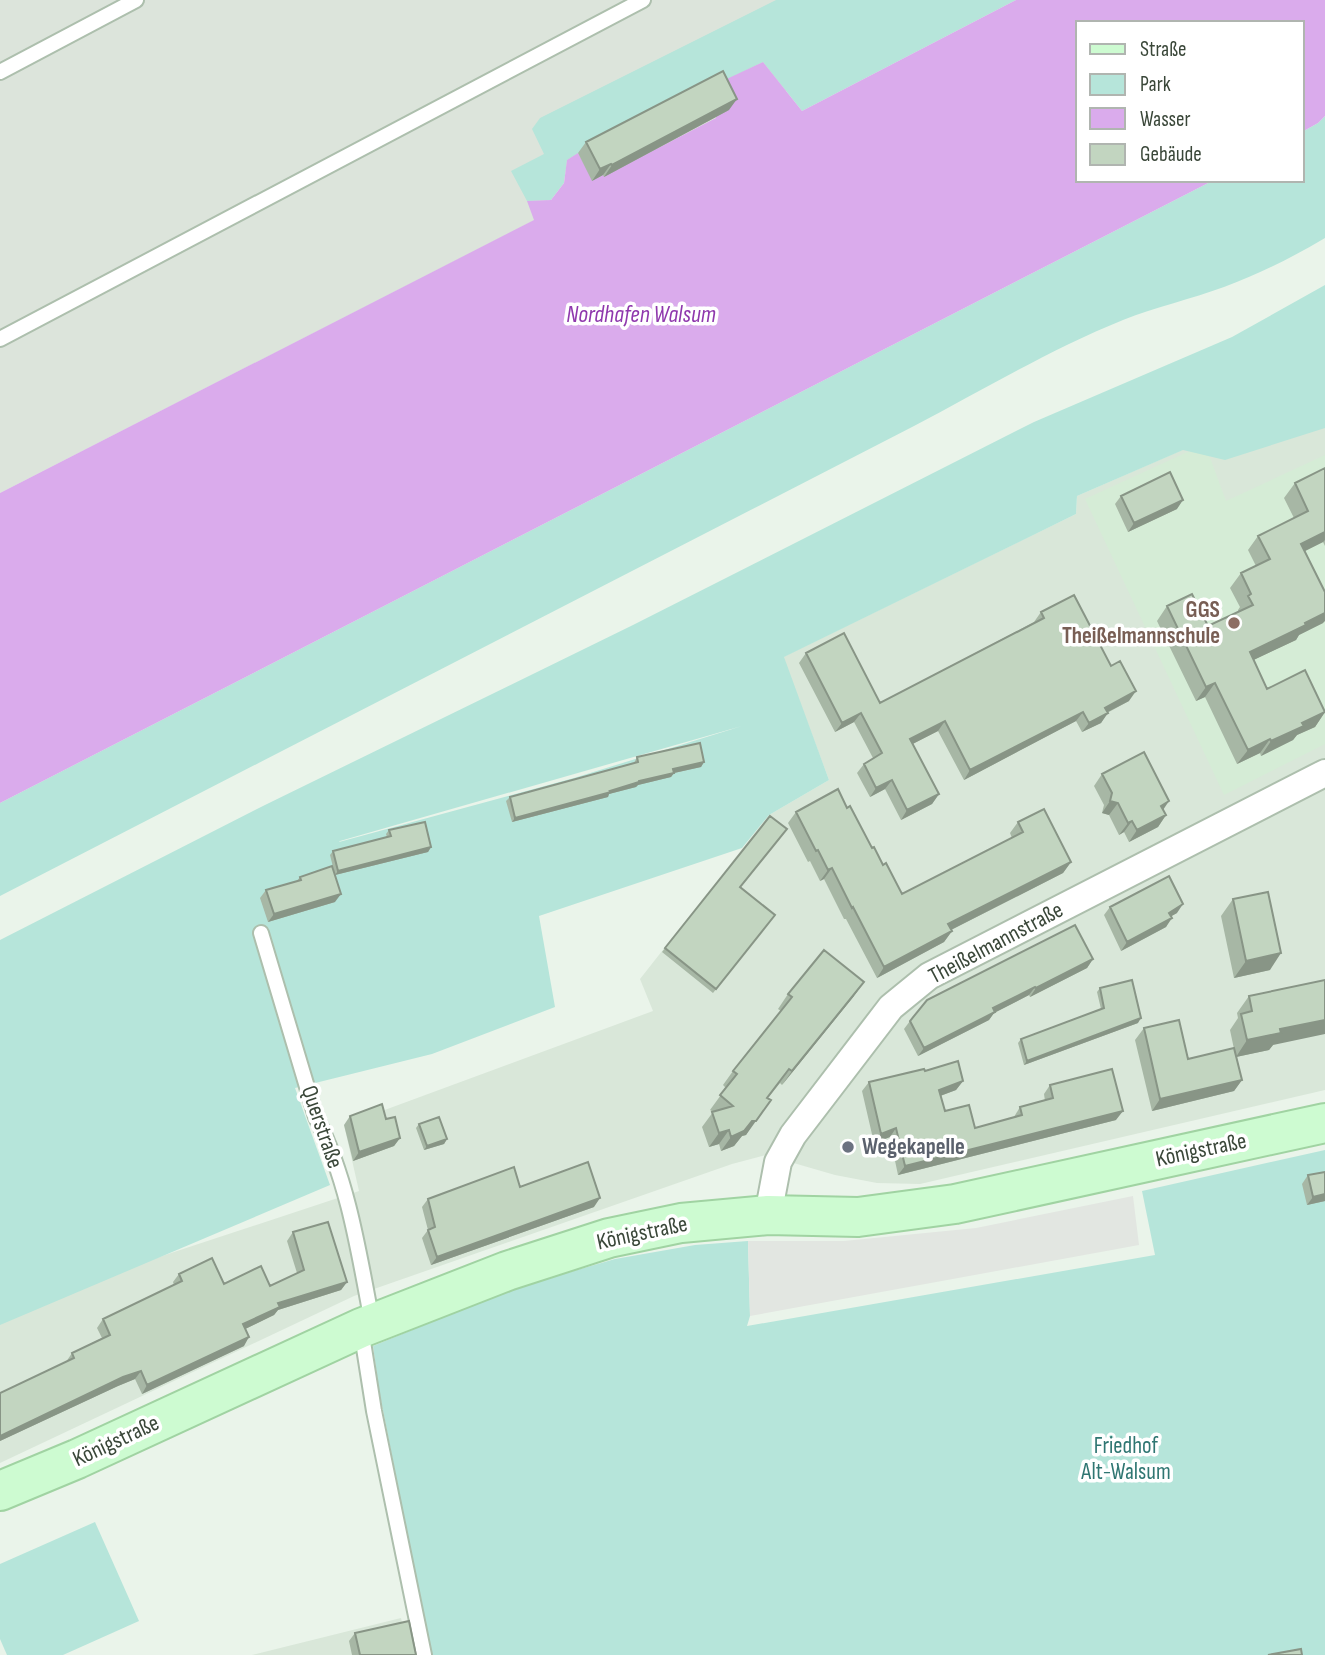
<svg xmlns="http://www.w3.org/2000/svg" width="1325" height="1655" viewBox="0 0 1325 1655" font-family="'Sofia Sans Condensed',sans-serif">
	<rect width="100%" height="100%" fill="#eaf4ea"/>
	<!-- residential -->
	<path fill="#d9e7d9" d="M1325 391V1090L920 1184 877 1183 835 1175 766 1155 732 1164 354 1296 0 1463V1313L171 1253 359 1191 344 1125 653 1011 640 979 769 815 829 780 783 657 1076 514 1077 496 1214 436Z
		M401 1618 409 1655H252Z"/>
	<!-- industrial -->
	<path fill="#dce4db" d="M0 0H1016L717 118 604 177 592 181 577 154 535 220 0 493Z"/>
	<!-- education -->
	<path fill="#d5ecd6" d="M1205 444 1226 501 1325 455V744L1224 795 1085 499Z"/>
	<!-- green -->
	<path fill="#b6e5da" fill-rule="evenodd" d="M776 0H1016L802 111 763 62 585 149 567 160 564 183 551 200 527 201 511 171 544 154 532 129 540 118Z
		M1325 116V238C1293 257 1259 274 1224 287 1191 299 1156 307 1123 320 1051 349 983 390 914 426L0 896V803L1214 180H1302V132L1318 123Z
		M1325 285V428L1225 460 1183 450 1077 496 1076 514 784 657 829 780 769 815 742 848 539 916 555 1007 432 1054 295 1088 330 1185 0 1325V940L265 805 633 625 1034 422 1232 337ZM742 726 574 778 339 842 340 841Z
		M1325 1150V1655H431L379 1390 373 1346 515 1288 615 1259 695 1245 748 1241 750 1316 747 1326 1155 1255 1142 1191Z
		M95 1522 139 1621 63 1655H7L0 1639V1564Z"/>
	<!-- parking -->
	<path fill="#e2e6e1" d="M1133 1196 1139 1245 750 1316 748 1241H844L976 1228Z"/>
	<!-- water -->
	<path fill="#daabec" d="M1016 0H1325V116L1318 123 1302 132V23H1078V180H1214L0 803V493L534 220 527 201 551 200 564 183 567 160 578 153 593 180 603 175 604 176 716 118V84L763 62 802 111Z"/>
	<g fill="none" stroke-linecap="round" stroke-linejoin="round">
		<defs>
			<path id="lane" d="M0 72 136 0
				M0 339 643 0
				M261 933 316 1117C348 1180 359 1253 372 1322
				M361 1329 374 1411 424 1655"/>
			<path id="street" d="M768 1215 778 1162 793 1135 891 1007 929 976 1325 773"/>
			<path id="secondary" d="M0 1491 77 1459 361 1328 507 1271 609 1238 681 1223 768 1215 858 1217 955 1204 1325 1123"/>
		</defs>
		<!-- lane casing -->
		<use href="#lane" stroke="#adbfad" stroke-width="18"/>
		<!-- street casing -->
		<use href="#street" stroke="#adbfad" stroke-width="30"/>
		<!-- secondary casing -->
		<use href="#secondary" stroke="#a0d3a2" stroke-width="42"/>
		<!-- lane -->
		<use href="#lane" stroke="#fff" stroke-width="14"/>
		<!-- street -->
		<use href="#street" stroke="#fff" stroke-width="26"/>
		<!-- secondary -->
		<use href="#secondary" stroke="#cdfbd1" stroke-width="38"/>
	</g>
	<!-- wall -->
	<path fill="#a7b7a5" d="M729 110 604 177 603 175 592 181 578 153 586 142Z
		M1325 468V546L1323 542 1305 551 1323 623 1299 635 1296 640 1253 660 1267 689 1325 712 1315 727 1297 735 1293 740 1261 756 1260 753 1237 764 1205 697 1196 701 1157 621 1167 606 1208 626 1238 612V610L1240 607 1230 588 1241 573 1256 566 1248 550 1258 536 1294 518 1284 498 1295 483Z
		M1121 496 1177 509 1128 532 1115 504Z
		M1041 612 1129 701 1107 713 1101 723 1082 732 1076 721 964 780 938 731 912 744 939 794 932 804 901 820 885 789 870 797 857 773 864 764 873 758 854 722 835 732 799 663 806 653 880 703 1034 622Z
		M637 757 704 762 701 767 674 773 671 777 638 785 636 787 609 794 608 797 512 822 506 801 510 797 634 763Z
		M1102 774 1163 810 1166 815 1158 827 1129 842 1124 832 1119 835 1109 815 1102 813 1104 805 1094 786Z
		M847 808 902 894 1012 838 1010 833 1018 822 1071 862 1063 873 951 930 952 931 944 942 877 978 846 919H844L824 879 820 881 810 861 808 862 788 823 796 812Z
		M770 816 740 888 775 915 713 993 662 952Z
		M389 830 431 847 428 852 335 875 330 855 333 851 387 837 386 834Z
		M300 877 335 902 268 922 260 898 266 890 297 881Z
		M1233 899 1270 970 1234 978 1221 916Z
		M1110 907 1177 913 1171 916 1166 927 1121 951 1104 915Z
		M1093 959 1087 968 1030 997 1029 995 994 1013 989 1020 918 1056 904 1029 910 1021Z
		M1100 988 1138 1023 1024 1065 1018 1043 1021 1039 1101 1009 1097 992Z
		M788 994 854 996 782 1085 780 1083 768 1098 746 1135 742 1136 734 1146 721 1151 719 1144 709 1147 702 1127 713 1112 710 1110 726 1088 723 1085 733 1071 781 1011 778 1009Z
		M1249 996 1273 1045 1269 1050 1236 1057 1242 1080 1234 1091 1152 1111 1135 1040 1144 1028 1188 1059 1234 1049 1230 1030 1238 1018 1237 1013Z
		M925 1071 963 1081 956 1090 940 1096 945 1111 975 1128 1014 1117 1020 1107 1045 1101 1044 1094 1050 1085 1116 1120 898 1175 890 1137 874 1143 862 1091 869 1082Z
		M350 1116 386 1119 400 1138 394 1146 353 1161 344 1125Z
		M419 1124 447 1139 444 1144 424 1150 416 1128Z
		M1308 1175 1325 1201 1307 1205 1302 1184Z
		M520 1187 594 1207 431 1265 422 1238 428 1230 422 1207 428 1199Z
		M293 1232 347 1282 341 1290 278 1310 274 1315 245 1329 244 1346 142 1394 135 1379 118 1386 0 1441V1393L66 1362 72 1353 102 1338 97 1328 103 1319 174 1285 173 1282 179 1274 224 1284 270 1286 297 1273 287 1241Z
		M355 1633 416 1655H352L349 1641Z"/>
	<!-- shaded-wall -->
	<path fill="#889586" d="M737 99 729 110 604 177 612 165Z
		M611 164 603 175 592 181 600 169Z
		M1183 500 1177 509 1128 532 1134 523Z
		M1325 532V540L1323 542 1291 558 1301 544Z
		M1325 613V621L1323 623 1299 635 1296 640 1239 667 1250 652Z
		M1215 683 1205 697 1196 701 1206 687Z
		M1136 691 1129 701 1098 717 1105 708Z
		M1083 712 1076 721 964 780 970 770Z
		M1325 712 1315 727 1297 735 1293 740 1261 756 1271 741 1302 723Z
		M861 713 854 722 835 732 842 723Z
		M1108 713 1101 723 1082 732 1089 723Z
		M945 721 938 731 903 749 910 739Z
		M1270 739 1260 753 1237 764 1248 750Z
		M704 762 701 767 674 773 671 777 638 785 636 787 609 794 608 797 512 822 515 818 610 791 673 769Z
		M892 780 885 789 870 797 876 788Z
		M939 794 932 804 901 820 907 810Z
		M1110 801 1118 803 1109 815 1102 813Z
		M1169 801 1161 813V806Z
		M1166 815 1158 827 1129 842 1137 830Z
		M1132 821 1124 832 1119 835 1128 823Z
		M431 847 428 852 335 875 338 871Z
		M1071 862 1063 873 941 935 948 924Z
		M832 868 824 879 820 881 828 870Z
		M341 894 335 902 268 922 274 914Z
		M1183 904 1177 913 1163 921 1169 913Z
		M1172 918 1166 927 1121 951 1127 942Z
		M952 931 944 942 877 978 884 967Z
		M1281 953 1270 970 1234 978 1246 961Z
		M1093 959 1087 968 1030 997 1036 988Z
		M864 982 854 996 782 1085 792 1071Z
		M1035 987 1029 995 994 1013 989 1020 918 1056 924 1048 993 1008Z
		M1141 1018 1138 1023 1024 1065 1027 1061Z
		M1325 1020V1034L1273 1045 1269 1050 1236 1057 1247 1040 1280 1029Z
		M1242 1080 1234 1091 1152 1111 1160 1099Z
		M963 1081 956 1090 932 1099 939 1090Z
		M1123 1111 1116 1120 898 1175 905 1166Z
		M752 1121H756L746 1135 742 1136 734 1146 721 1151 731 1137Z
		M896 1128 890 1137 874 1143 881 1134Z
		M729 1130 719 1144 709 1147 719 1133Z
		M400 1138 394 1146 353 1161 359 1152Z
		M447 1139 444 1144 424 1150 427 1146Z
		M1325 1194V1201L1307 1205 1313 1197Z
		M600 1198 594 1207 431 1265 437 1257Z
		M347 1282 341 1290 278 1310 274 1315 237 1333 243 1324 278 1303Z
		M249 1337 244 1346 142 1394 147 1385Z
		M141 1371 135 1379 118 1386 0 1441V1436L123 1377Z"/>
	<!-- building -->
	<path fill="#c2d5c0" stroke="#889586" stroke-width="2" d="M723 71 737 99 612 165 611 164 600 169 586 142Z
		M1325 468V532L1301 544 1325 592V613L1305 623 1306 625 1250 652 1267 689 1305 670 1325 712 1302 723 1304 726 1271 741 1270 739 1248 750 1215 683 1206 687 1167 606 1192 594 1208 626 1253 605 1248 596 1251 594 1241 573 1270 559 1258 536 1308 511 1295 483Z
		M1170 472 1183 500 1134 523 1121 496Z
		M1074 595 1111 666 1120 661 1136 691 1105 708 1108 713 1089 723 1083 712 970 770 945 721 910 739 939 794 907 810 892 780 876 788 864 764 882 753 861 713 842 723 806 653 844 633 880 703 1044 618 1041 612Z
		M700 743 704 762 673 769 674 773 639 781V782L610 791 611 792 515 818 510 797 638 762 637 757Z
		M1144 752 1169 801 1161 806 1166 815 1137 830 1132 821 1128 823 1118 803 1110 801 1112 793 1102 774Z
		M838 789 847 808 850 806 872 848 874 847 883 865 886 863 902 894 1023 832 1018 822 1044 809 1071 862 948 924 952 931 884 967 853 907 852 908 832 868 828 870 818 850 816 851 796 812Z
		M770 816 787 829 740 887 775 915 716 989 665 948Z
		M425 822 431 847 338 871 333 851 391 836 389 830Z
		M332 866 341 894 274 914 266 890 301 880 300 877Z
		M1169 876 1183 904 1169 913 1172 918 1127 942 1110 907Z
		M1268 892 1281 953 1246 961 1233 899Z
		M1075 925 1093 959 1036 988 1035 987 993 1008 995 1012 924 1048 910 1021 927 1000Z
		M824 950 864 982 792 1071 789 1069 767 1098 771 1100 756 1121H752L744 1131 731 1137 729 1130 719 1133 712 1112 733 1106 720 1095 737 1074 733 1071 792 997 788 994Z
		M1132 980 1141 1018 1027 1061 1021 1039 1104 1008 1100 988Z
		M1325 980V1020L1280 1029 1281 1033 1247 1040 1241 1014 1252 1011 1249 996Z
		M1179 1020 1188 1059 1234 1048 1242 1080 1160 1099 1144 1028Z
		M958 1061 963 1081 939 1090 945 1111 969 1105 975 1128 1022 1115 1020 1107 1053 1098 1050 1085 1112 1069 1123 1111 905 1166 896 1128 881 1134 869 1082 924 1069 925 1071Z
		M382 1104 386 1119 395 1117 400 1138 359 1152 350 1116Z
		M439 1117 447 1139 427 1146 419 1124Z
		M588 1162 600 1198 437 1257 428 1230 435 1227 428 1199 514 1167 520 1187Z
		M1325 1172V1194L1313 1197 1308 1175Z
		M328 1222 347 1282 278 1303 280 1307 243 1324 249 1337 147 1385 141 1371 123 1377 0 1436V1393L74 1358 72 1353 110 1335 103 1319 182 1281 179 1274 212 1258 224 1284 261 1266 270 1286 304 1270 293 1232Z
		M409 1621 416 1655H360L355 1633Z
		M1301 1649 1302 1655H1268Z"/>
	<!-- markers -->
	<circle fill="#8d6e63" stroke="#fff" stroke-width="2.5" cx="1234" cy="623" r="7"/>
	<circle fill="#6b7280" stroke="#fff" stroke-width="2.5" cx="848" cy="1147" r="7"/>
	<g text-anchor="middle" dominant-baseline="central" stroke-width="7" stroke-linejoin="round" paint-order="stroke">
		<!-- education labels -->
		<g font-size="23" font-weight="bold" fill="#785e54" stroke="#fff" text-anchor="end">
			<text x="1220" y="610">GGS<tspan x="1220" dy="26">Theißelmannschule</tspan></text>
		</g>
		<!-- street labels -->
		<g font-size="23" fill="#3a4739" stroke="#fff">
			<text transform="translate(996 943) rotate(-28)">Theißelmannstraße</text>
			<text transform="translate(322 1127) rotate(71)">Querstraße</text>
			<text transform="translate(1201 1150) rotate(-12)">Königstraße</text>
			<text transform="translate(642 1233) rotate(-12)">Königstraße</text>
			<text transform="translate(116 1441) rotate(-25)">Königstraße</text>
		</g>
		<!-- worship labels -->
		<g font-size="23" font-weight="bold" fill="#5b616d" stroke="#fff" text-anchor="start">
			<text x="862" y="1147">Wegekapelle</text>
		</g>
		<!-- park labels -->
		<g font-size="23" fill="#2f7672" stroke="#fff">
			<text x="1126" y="1446">Friedhof<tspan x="1126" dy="26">Alt-Walsum</tspan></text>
		</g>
		<!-- water labels -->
		<g font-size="24" font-style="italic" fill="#8f38ad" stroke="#fff">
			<text x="641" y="314">Nordhafen Walsum</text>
		</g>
	</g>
	<!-- legend -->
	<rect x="1076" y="21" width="228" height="161" fill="#ffffff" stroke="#b0b5b0" stroke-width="2"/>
	<rect x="1090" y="44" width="35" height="10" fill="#cdfbd1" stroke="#b0b5b0" stroke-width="2"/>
	<text x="1140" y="56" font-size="21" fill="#3a4739">Straße</text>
	<rect x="1090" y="74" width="35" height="21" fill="#b6e5da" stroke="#b0b5b0" stroke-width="2"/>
	<text x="1140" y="91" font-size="21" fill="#3a4739">Park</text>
	<rect x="1090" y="108" width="35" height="21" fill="#daabec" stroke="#b0b5b0" stroke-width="2"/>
	<text x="1140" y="126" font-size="21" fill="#3a4739">Wasser</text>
	<rect x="1090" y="144" width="35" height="21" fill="#c2d5c0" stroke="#b0b5b0" stroke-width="2"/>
	<text x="1140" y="161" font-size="21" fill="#3a4739">Gebäude</text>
</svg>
